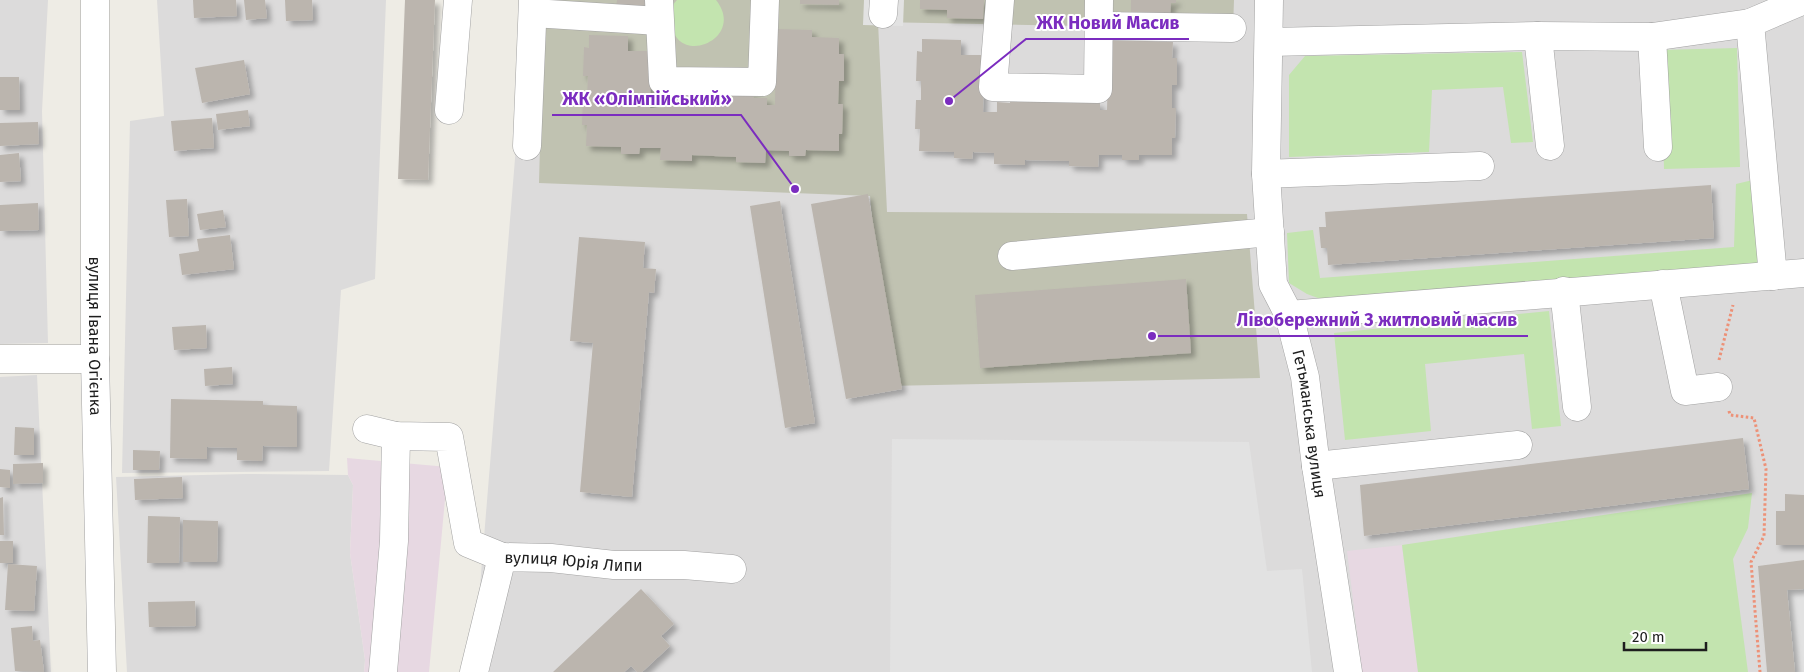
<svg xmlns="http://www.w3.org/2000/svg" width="1804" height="672" viewBox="0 0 1804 672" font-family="'Fira Sans',sans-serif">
	<defs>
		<filter id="shadow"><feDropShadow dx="4.5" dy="4.5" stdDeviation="2.5" flood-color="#0004"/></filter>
	</defs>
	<rect width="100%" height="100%" fill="#eeece5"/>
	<!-- residential -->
	<path fill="#dcdbdb" d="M0 0H48L42 111 48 343 0 344Z
		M157 0H386L375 279 341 290 329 471 122 473 130 121 164 116Z
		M528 0H1804V672H473Z
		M37 375 51 672H0V377Z
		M246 474 348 475 353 485 350 553 365 660 364 672H127L116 477Z"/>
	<!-- industrial -->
	<path fill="#e7d8e2" d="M347 458 448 467 429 672H364L365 660 350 553 353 485 348 475Z
		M1402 545 1418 672H1362L1347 551Z"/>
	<!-- construction -->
	<path fill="#c0c2b1" d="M544 0H1234L1233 29 878 22 887 212 1247 214 1260 378 887 386 870 196 539 183Z"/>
	<!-- grass -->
	<path fill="#c3e4af" d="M677 0H716C747 39 676 69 671 22 670 13 670 7 677 0Z
		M1737 48 1740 167 1664 169 1661 50Z
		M1522 52 1533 142 1511 143 1503 87 1432 90 1429 152 1289 157V75L1305 56Z
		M1757 179 1762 266 1326 301 1307 294 1289 283 1287 233 1313 230 1320 278 1734 247 1736 184Z
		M1549 311 1561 426 1532 429 1524 354 1425 364 1431 431 1345 440 1334 333Z
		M1752 493 1748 528 1733 559 1748 672H1418L1402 545Z"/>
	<!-- parking -->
	<path fill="#e2e2e2" d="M864 0H904L903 26 863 25Z
		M892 439 1249 442 1267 571 1302 569 1312 672H890Z
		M1804 560V672H1767L1758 566Z"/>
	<!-- building -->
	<path fill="#bbb5ae" filter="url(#shadow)" d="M193 0H236L237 16 194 18Z
		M244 0H265L267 18 246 20Z
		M285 0H312L313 20 286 21Z
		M405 0H435L428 180 398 179Z
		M617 0H653L652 9 616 7Z
		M800 0H839V5L800 4Z
		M920 0H984L983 19 947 18V10L920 9Z
		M1131 0H1176V3H1171L1170 16 1131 14Z
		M776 29 812 30V37L839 38V54H844V81H839L838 104H843L842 134H839V151L806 150 805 156H789V151L766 150 765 163 736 162V157L692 155V161L660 160 661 148H640L639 154H621V147L586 146 587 125H582L583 95 587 96 588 76H583L584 47 589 48V35L628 36V51H651L650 108H664V98H677V93H704V97L726 98 727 94H754L753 98H767V105H775Z
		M1109 33 1145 34V41L1173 42 1172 58H1177V85H1172V108H1176L1175 138H1172V155H1139V160H1122V155H1099L1098 167 1069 166V161L1025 160V165L994 164V153L973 152 972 159 954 158V152L919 151 920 129H915L916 100H921V81H916L917 51 922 52V39L961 40V55H984L983 112H997V102L1010 103V97L1038 101 1060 102V98L1100 103V110H1107Z
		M244 60 250 94 202 103 195 68Z
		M0 77H19L20 110H0Z
		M248 110 250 126 218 130 216 114Z
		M212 118 214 148 174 151 171 121Z
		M38 122 39 144 0 146V123Z
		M19 153 21 181 0 182V155Z
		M1711 185 1714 238 1328 265 1327 248H1321L1319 227H1326L1325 212Z
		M868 194 902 389 846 399 811 204Z
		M187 199 189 236 169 237 166 200Z
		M780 201 815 423 785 428 750 206Z
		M38 203 39 230 0 231V205Z
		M223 210 226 227 200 230 197 214Z
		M230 235 234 269 182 275 179 254 199 251 197 239Z
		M579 237 645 242 643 268 656 269 654 293 649 292 632 497 580 492 593 343 570 341Z
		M1186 279 1191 353 980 368 975 295Z
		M206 325 207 348 174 350 172 327Z
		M232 367 233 384 205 386 204 369Z
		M171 399 263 401V405L297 406V447L263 446 262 461 237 460V448L207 447V459L170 458Z
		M15 427 34 428V455H14Z
		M1743 438 1749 489 1364 536 1360 485Z
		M133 450 160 451 159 470H133Z
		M43 463V483L13 484V464Z
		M0 469 10 470V488L0 487Z
		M182 477 183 498 135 500 134 479Z
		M1785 494 1804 495V545H1776V511H1785Z
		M3 497 4 535H0V498Z
		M148 516 180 517 179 563H147Z
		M183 520 218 521 217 562H183Z
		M0 541H13V563H0Z
		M1804 560V589L1787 590 1795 672H1767L1758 566Z
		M8 564 37 566 34 611 5 610Z
		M641 589 674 624 661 636 670 646 642 672H637L631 666 624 672H553Z
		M195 601 196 626 149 627 148 602Z
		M32 626 33 641 40 640 44 672 15 671 11 628Z"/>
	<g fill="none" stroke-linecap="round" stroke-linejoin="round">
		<defs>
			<g id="minor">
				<path id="s1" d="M95 0V359L102 672"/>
				<path d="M659 0 663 81 762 82 765 0"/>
				<path d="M1000 0 993 87 1098 89 1099 0"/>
				<path id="s2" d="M1269 0 1266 174 1273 284 1289 315 1305 377 1316 466 1348 672"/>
				<path d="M533 13 659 21"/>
				<path d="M883 14 884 0"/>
				<path d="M1099 26 1232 28"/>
				<path d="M1538 36 1550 146"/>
				<path d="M1652 37 1658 147"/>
				<path d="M1269 42 1538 36 1652 37 1750 23"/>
				<path d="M449 110 458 0"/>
				<path d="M527 146 533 0"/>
				<path d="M1266 174 1480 166"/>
				<path d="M1012 256 1270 232"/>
				<path d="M1773 276 1750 23 1804 0"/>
				<path d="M1663 284 1685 391 1718 387"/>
				<path d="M1564 291 1577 407"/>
				<path d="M1289 315 1804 273"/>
				<path d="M0 359H95"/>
				<path d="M367 429 396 436 449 437 468 543 502 557"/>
				<path d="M1316 466 1518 445"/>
				<path d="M383 672 394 541 396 436"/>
				<path id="s3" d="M474 672 502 557 551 558 614 565H684L732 569"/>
			</g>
		</defs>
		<!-- minor casing -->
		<use href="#minor" stroke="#a2a2a2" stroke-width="29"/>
		<!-- path -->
		<path stroke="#ed9177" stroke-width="3" stroke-dasharray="2.5 2.5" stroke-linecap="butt" d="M1719 360 1733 305
			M1729 411 1730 415 1754 418 1766 469 1764 536 1751 562 1760 672"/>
		<!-- minor -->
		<use href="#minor" stroke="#fff" stroke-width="28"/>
	</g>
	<g text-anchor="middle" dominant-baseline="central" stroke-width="4" stroke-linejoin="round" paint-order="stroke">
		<!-- street labels -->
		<g font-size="16" fill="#1e1e1e" stroke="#fff">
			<text stroke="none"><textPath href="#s1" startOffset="336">вулиця Івана Огієнка</textPath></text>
			<text stroke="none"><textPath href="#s2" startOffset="430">Гетьманська вулиця</textPath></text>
			<text stroke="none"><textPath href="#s3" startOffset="190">вулиця Юрія Липи</textPath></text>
		</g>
	</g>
	<!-- callouts -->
	<path fill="none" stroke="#7b2cbf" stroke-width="2" d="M949 101L1026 39H1189M795 189L741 115H552M1152 336L1227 336H1528"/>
	<g fill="#7b2cbf" stroke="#fff" stroke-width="2">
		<circle cx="949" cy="101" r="5"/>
		<circle cx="795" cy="189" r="5"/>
		<circle cx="1152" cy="336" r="5"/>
	</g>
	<g font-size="18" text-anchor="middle" font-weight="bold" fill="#7b2cbf" stroke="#fff" stroke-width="4" stroke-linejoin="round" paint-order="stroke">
		<text x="1108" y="29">ЖК Новий Масив</text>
		<text x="647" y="105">ЖК «Олімпійський»</text>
		<text x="1377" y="326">Лівобережний 3 житловий масив</text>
	</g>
	<!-- scale -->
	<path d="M1624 642v8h82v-8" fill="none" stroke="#1e1e1e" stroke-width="2.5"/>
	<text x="1632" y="642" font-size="15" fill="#1e1e1e" stroke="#ffffff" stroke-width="4" paint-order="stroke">20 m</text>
</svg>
